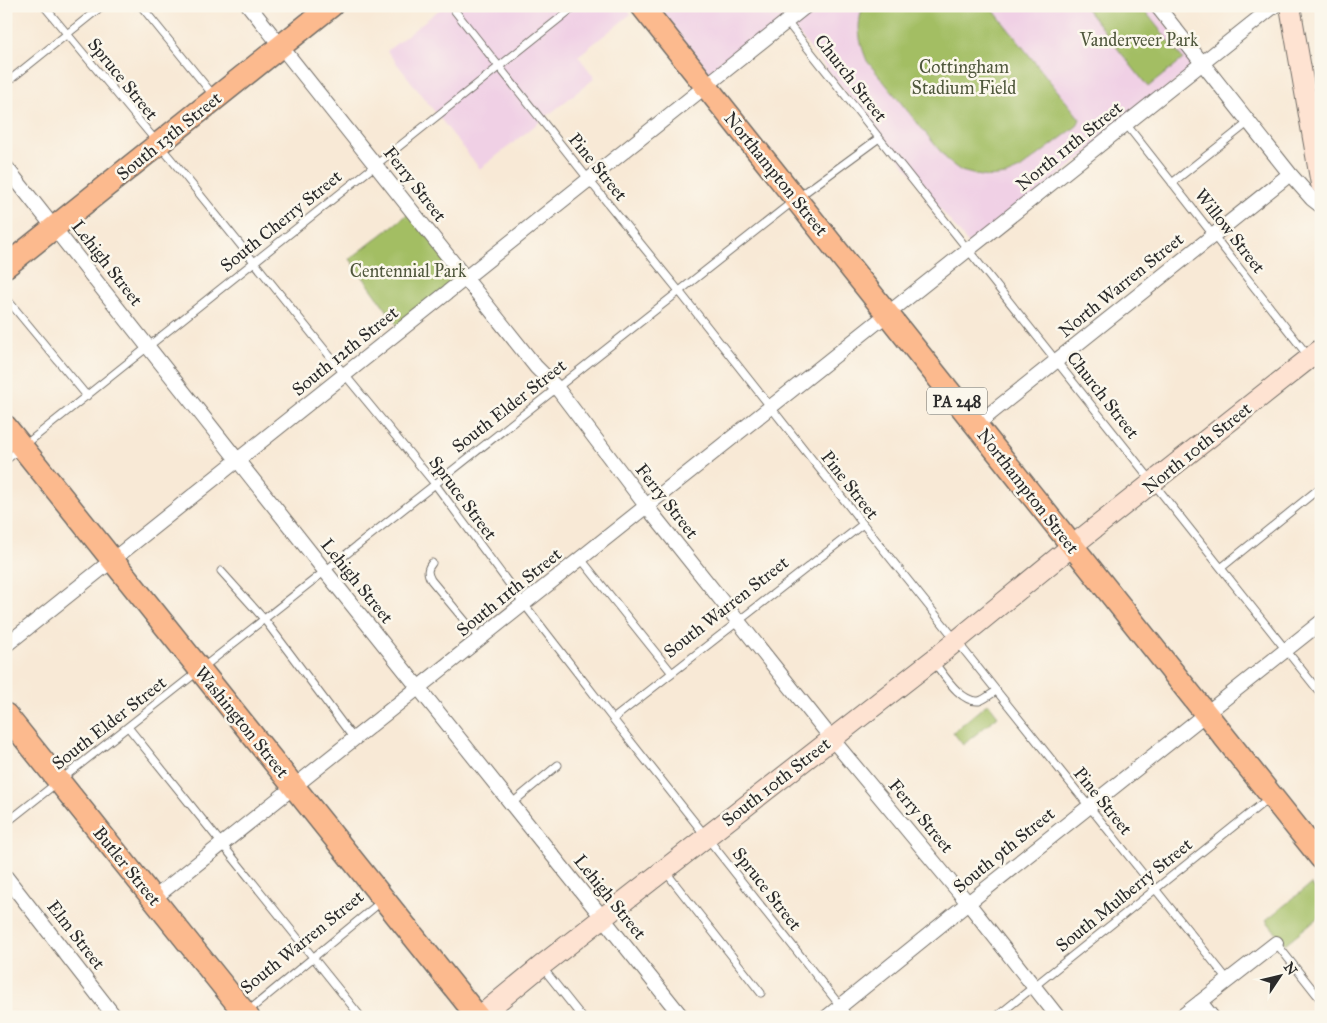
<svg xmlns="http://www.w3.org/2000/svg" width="1327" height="1023" viewBox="0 0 1327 1023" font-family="'IM FELL Great Primer',serif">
	<rect width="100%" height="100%" fill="#fbf7ec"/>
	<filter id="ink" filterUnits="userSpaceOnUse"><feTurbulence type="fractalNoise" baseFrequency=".02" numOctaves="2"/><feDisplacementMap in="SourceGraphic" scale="10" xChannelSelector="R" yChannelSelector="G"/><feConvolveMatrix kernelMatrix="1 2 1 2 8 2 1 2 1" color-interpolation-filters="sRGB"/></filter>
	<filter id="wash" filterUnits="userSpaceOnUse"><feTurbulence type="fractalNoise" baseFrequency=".0096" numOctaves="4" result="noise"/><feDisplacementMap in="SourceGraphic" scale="20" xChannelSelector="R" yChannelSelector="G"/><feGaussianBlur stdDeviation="1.12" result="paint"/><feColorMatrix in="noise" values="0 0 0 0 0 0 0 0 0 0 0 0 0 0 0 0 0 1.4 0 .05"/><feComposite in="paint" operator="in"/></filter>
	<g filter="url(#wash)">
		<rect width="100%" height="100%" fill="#f8e9d6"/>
		<!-- built -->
		<path fill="#f0d0e5" d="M444 6H625L631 14 578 56 595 78 480 169 387 51Z
			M652 6H1151L1197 64 971 247 788 21 713 81Z"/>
		<!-- green -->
		<path fill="#a3be64" stroke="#677448" d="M863 6H990L1080 119 1077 126 1020 169 1006 175 988 177 976 175 961 171 949 162 867 61C859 41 856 27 863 6Z
			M1084 6H1141L1183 59 1148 87Z
			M412 211 466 279 401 330 350 259Z
			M988 703 998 716 963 745 953 732Z
			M1311 884 1321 896V915L1285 944 1266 920Z"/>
	</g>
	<g filter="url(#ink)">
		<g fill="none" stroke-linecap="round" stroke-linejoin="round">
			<defs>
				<path id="lane" d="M44 6 185 176 345 375 435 484 524 604 613 719 849 1017
					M141 6 214 96
					M451 6 589 180 679 291 863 524 1228 980
					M787 22 1321 694
					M6 83 102 6
					M1126 124 1309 357
					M1172 183 1249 122
					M6 298 87 396
					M6 460 575 6
					M581 559 672 673
					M432 563C427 569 427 573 431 580L480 639
					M1221 568 1321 487
					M221 571 264 619 354 739
					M933 661C943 673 960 703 979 701 984 700 991 694 996 691
					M613 719 863 524
					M128 727 361 1017
					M511 804 558 765
					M6 823 796 199 879 138
					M665 871 761 993
					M1276 943 1321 1000
					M542 967 582 1017
					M247 1012 382 901
					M996 1017 1269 798"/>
				<path id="street" d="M249 6 536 367 557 388 647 507 832 739 968 903 1058 1017
					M1157 6 1290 174 1312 199 1321 206
					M6 167 325 571 682 1017
					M976 425 1290 174
					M6 645 806 6
					M6 877 115 1017
					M153 899 1274 6
					M1200 1002 1212 1017
					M827 1017 968 903 1321 622
					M1181 1017 1276 943"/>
				<path id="secondary" d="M1290 6 1321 184
					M479 1017 541 966 933 660 1072 546 1321 349"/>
				<path id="primary" d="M642 6 1321 858
					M6 266 331 6
					M6 427 478 1017
					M6 715 248 1017"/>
			</defs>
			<!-- lane casing -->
			<use href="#lane" stroke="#736e67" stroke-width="9"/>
			<!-- street casing -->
			<use href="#street" stroke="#736e67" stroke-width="16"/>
			<!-- secondary casing -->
			<use href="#secondary" stroke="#736e67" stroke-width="22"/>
			<!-- primary casing -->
			<use href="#primary" stroke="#736e67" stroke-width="25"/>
			<!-- lane -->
			<use href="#lane" stroke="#fff" stroke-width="7"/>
			<!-- street -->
			<use href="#street" stroke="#fff" stroke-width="14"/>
			<!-- secondary -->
			<use href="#secondary" stroke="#fee3d2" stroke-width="20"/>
			<!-- primary -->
			<use href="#primary" stroke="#fcba8e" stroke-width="22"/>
		</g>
	</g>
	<g text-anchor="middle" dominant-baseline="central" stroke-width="5" stroke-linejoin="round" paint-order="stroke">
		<!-- shield labels -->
		<rect fill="#fbf7ec" stroke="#696865" stroke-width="1" x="927" y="387.5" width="60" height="27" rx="4"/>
		<g font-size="16" font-weight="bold" fill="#2b2b2b">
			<text x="957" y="401">PA 248</text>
		</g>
		<!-- park labels -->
		<g font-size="18" fill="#4f573c" stroke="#fbf7ec">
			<text x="1139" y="40">Vanderveer Park</text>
			<text x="964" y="67">Cottingham<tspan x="964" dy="21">Stadium Field</tspan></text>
			<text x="408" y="271">Centennial Park</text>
		</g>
		<!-- street labels -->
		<g font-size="18" fill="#2b2b2b" stroke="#fbf7ec">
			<text transform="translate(851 78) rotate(52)">Church Street</text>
			<text transform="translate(123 79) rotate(51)">Spruce Street</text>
			<text transform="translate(169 136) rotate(-39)">South 13th Street</text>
			<text transform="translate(1069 146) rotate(-39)">North 11th Street</text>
			<text transform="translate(598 167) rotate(51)">Pine Street</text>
			<text transform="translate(776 174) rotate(51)">Northampton Street</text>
			<text transform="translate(415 184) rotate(52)">Ferry Street</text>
			<text transform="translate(281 221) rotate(-39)">South Cherry Street</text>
			<text transform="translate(1230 231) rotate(52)">Willow Street</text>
			<text transform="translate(107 263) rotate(52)">Lehigh Street</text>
			<text transform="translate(1121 285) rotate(-39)">North Warren Street</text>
			<text transform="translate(345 351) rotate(-39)">South 12th Street</text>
			<text transform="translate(1103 395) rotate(52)">Church Street</text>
			<text transform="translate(509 406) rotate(-38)">South Elder Street</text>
			<text transform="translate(1197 448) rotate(-39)">North 10th Street</text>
			<text transform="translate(850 485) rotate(52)">Pine Street</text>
			<text transform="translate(1028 491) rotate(52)">Northampton Street</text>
			<text transform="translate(463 498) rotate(53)">Spruce Street</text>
			<text transform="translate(667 501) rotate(52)">Ferry Street</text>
			<text transform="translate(357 581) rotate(51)">Lehigh Street</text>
			<text transform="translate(509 592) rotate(-39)">South 11th Street</text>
			<text transform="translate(726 607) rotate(-38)">South Warren Street</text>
			<text transform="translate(242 722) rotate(51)">Washington Street</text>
			<text transform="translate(109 723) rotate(-38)">South Elder Street</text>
			<text transform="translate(776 782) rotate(-38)">South 10th Street</text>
			<text transform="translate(1103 801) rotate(51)">Pine Street</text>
			<text transform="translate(921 816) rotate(50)">Ferry Street</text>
			<text transform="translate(1004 850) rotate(-39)">South 9th Street</text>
			<text transform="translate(127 866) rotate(51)">Butler Street</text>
			<text transform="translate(767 889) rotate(52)">Spruce Street</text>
			<text transform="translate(1124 895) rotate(-39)">South Mulberry Street</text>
			<text transform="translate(610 897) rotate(51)">Lehigh Street</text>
			<text transform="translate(76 935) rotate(52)">Elm Street</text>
			<text transform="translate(302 942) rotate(-39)">South Warren Street</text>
		</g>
	</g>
	<!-- margin -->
	<rect width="1327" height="1023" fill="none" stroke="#fbf7ec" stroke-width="25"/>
	<!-- north arrow -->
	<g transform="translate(1280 976) rotate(55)" stroke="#fbf7ec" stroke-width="4" paint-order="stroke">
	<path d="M0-4L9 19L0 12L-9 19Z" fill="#2b2b2b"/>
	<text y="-8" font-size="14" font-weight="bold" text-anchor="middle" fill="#2b2b2b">N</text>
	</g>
</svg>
